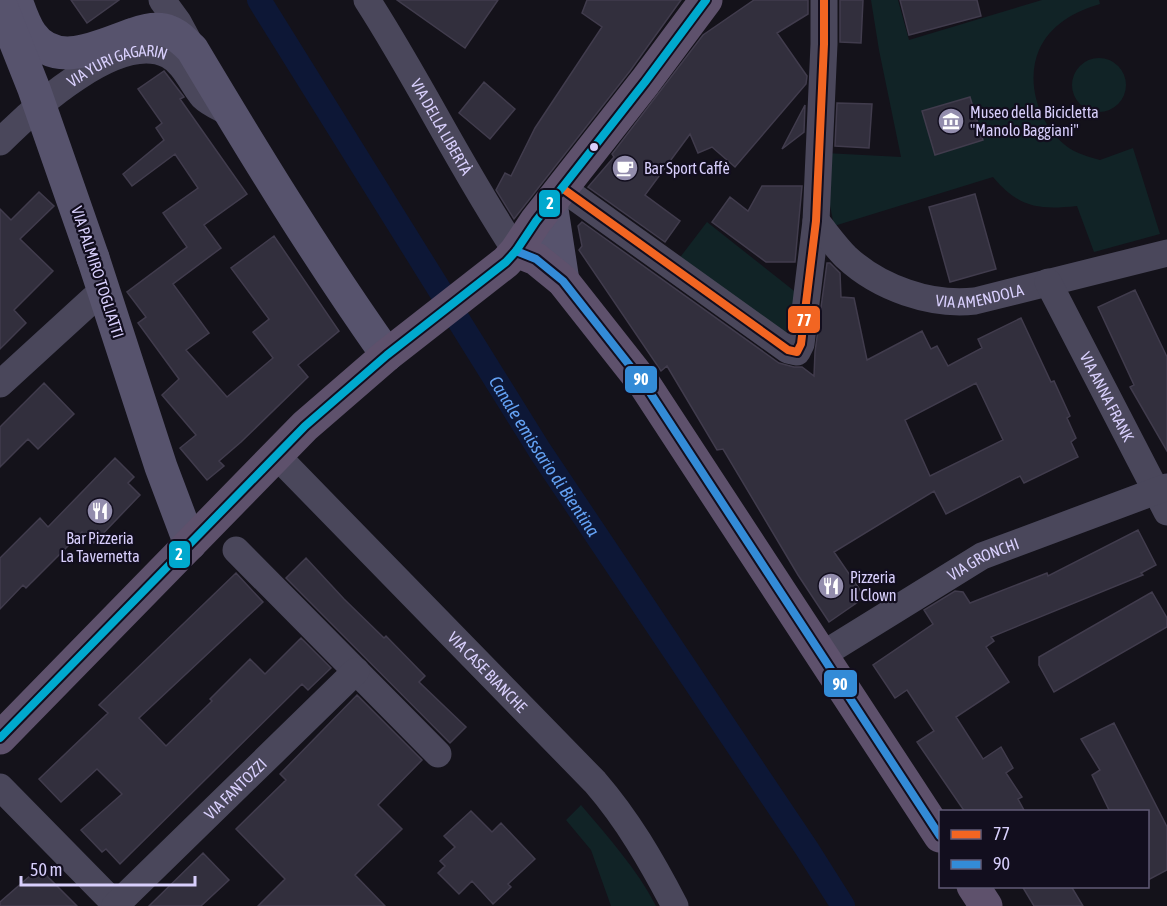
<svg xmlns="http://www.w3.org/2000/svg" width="1167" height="906" viewBox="0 0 1167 906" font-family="'Asap Condensed',sans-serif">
	<rect width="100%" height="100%" fill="#14121a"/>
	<!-- green -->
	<path fill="#112326" d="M871 0H898L909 40 1042 0H1099L1100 4C1075 11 1050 25 1039 50 1024 85 1041 132 1074 151 1082 155 1092 158 1100 160L1133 148 1160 234 1094 252 1077 206C1039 210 1019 208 993 177L834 226 828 195 825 153 901 157 879 50Z
		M1072 85a27 27 0 1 1 54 0a27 27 0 1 1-54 0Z
		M707 222 798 294 795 329 782 333 678 260Z
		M581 805C608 837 637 869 656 906H611L591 850 566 820Z"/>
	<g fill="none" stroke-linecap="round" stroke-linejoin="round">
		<!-- canal -->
		<path stroke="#0d1736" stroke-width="24" id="s1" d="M259 0 540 451 807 849 843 906"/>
	</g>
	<!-- building -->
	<path fill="#322f3d" stroke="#413c4d" stroke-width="1.5" fill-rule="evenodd" d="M71 0H119L87 23Z
		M397 0H498L465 48Z
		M587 0H681L630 71 514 219 496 190 505 173 511 176 535 128 602 27 582 13Z
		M754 0H808V14L777 33 807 76 806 84 735 167 712 147 698 153 690 134 645 195 680 221 665 242 588 187 614 157 612 154 703 35Z
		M840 0H863L861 43 840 42Z
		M900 0H977L981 16 909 35Z
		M164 71 184 97 180 99 247 194 204 225 221 248 173 284 209 333 186 350 227 397 273 358 253 332 269 319 231 268 274 236 339 331 298 365 308 377 241 442 219 461 224 466 207 480 180 448 196 435 162 395 179 379 138 323 146 317 127 292 187 247 163 213 198 188 175 154 132 186 123 174 164 140 156 128 162 123 138 89Z
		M484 82 515 109 490 139 459 113Z
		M970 97 983 140 935 155 922 111Z
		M837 103 872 104 869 148 835 146Z
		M805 105 804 132 782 149Z
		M762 186H802L795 262H766L712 222 730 197 748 211Z
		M39 192 54 206 20 239 53 271 14 310 26 323 0 349V209L11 220Z
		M975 194 996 269 950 282 929 207Z
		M582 222 779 363 794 367H802L814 376 815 352 827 263H830L840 273 841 297 854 298 867 360 922 331 931 349 937 346 948 366 982 348 978 339 1021 318 1051 382 1054 381 1070 416 1067 418 1076 438 1071 442 1078 457 1024 483 1020 476 946 514 934 491 834 552 865 597 829 622 798 575 723 449 717 450 667 366 661 371 579 250 582 246 578 226ZM976 383 1003 440 930 476 905 420Z
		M1135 290 1167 357V451L1130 387 1134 385 1098 307Z
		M44 383 74 414 38 449 28 439 0 467V427Z
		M115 458 134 477 128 483 140 495 94 543 82 532 26 588 23 585 0 609V558L40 518 48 527Z
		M1138 530 1156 565 1141 573 1143 575 991 637 994 641 986 647 1009 682 956 717 983 759 1001 747 1013 768 1006 773 1022 797 1018 799 1025 812H965L917 742 934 731 907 690 895 698 873 665 933 624 924 610 955 591 963 592 970 603 1047 573 1048 576Z
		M306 558 344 599 384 638 386 636 425 676 419 682 466 727 450 743 286 578Z
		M236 573 263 602 139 718 166 746 212 701 210 699 250 659 265 674 301 638 331 668 308 690 302 684 120 864 106 849 102 852 81 830 122 794 97 769 61 802 39 779 108 713 99 705Z
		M1152 592 1167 618V627L1054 692 1039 665V657Z
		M357 695 422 760 378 805 402 829 355 875 385 906H258L285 879 236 829 286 780 280 774Z
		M1114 723 1167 827V870L1148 880V812H1110L1092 775 1100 770 1081 739Z
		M471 811 492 832 501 823 535 859 508 884 511 887 493 904 472 881 459 894 438 873 445 866 440 861 455 847 444 836Z
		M203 853 229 880 201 906H149Z
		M39 868 77 906H0V902Z
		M1022 886H1071L1083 906H1034Z"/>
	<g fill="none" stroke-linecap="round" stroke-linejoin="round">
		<!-- street -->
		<g stroke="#4a475b" stroke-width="27">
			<path d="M162 0 178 22 192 48"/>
			<path id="s2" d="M367 0C420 82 462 170 516 251"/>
			<path id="s3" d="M0 142C32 110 118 30 168 55 184 63 192 84 203 97 208 102 216 106 222 109"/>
			<path d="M562 188 788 350 797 352 801 344 816 221 824 44V0"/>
			<path id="s4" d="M816 221C826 233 835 246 846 257 879 288 931 306 975 301L1167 253"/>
			<path id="s5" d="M1048 282 1167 512"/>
			<path d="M0 384 93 299"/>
			<path id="s6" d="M276 455 595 782C628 820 652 862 675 906"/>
			<path d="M236 550 438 754"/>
			<path id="s7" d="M822 655 982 556 1167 487"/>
			<path d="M0 787 117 906"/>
			<path id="s8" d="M115 906 356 671"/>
		</g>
		<!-- secondary -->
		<path stroke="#57536d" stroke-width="33" d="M16 0C20 11 24 24 31 34 56 71 103 44 134 34 145 30 159 27 170 32 179 35 185 43 192 49 254 153 317 256 387 355
			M551 203 563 281
			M93 258 161 467 190 544"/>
		<!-- primary -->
		<path stroke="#5e516c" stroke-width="33" d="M516 251 536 259 563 281 645 385 940 836
			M0 738 305 426 387 355 506 262 516 251 536 221 645 82 706 0
			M973 886 986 906"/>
		<!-- secondary-bridge -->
		<path stroke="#57536d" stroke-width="33" d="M0 3 34 89 93 258"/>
		<defs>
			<path id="bus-1" d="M562 188 788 350 797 352 801 344 816 221 824 44V0"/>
			<path id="bus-2" d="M516 251 536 259 563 281 645 385 940 836"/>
			<path id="bus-3" d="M0 738 305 426 387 355 506 262 516 251 536 221 645 82 706 0"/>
		</defs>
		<!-- bus-1 casing -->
		<use href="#bus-1" stroke="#120e1e" stroke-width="12"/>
		<!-- bus-2 casing -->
		<use href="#bus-2" stroke="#120e1e" stroke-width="12"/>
		<!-- bus-3 casing -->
		<use href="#bus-3" stroke="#120e1e" stroke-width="12"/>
		<!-- bus-1 -->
		<use href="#bus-1" stroke="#f26522" stroke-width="8"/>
		<!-- bus-2 -->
		<use href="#bus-2" stroke="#338bd7" stroke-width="8"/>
		<!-- bus-3 -->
		<use href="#bus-3" stroke="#00a9ce" stroke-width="8"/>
	</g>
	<!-- icons -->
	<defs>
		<symbol id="museum-disc" viewBox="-11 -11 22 22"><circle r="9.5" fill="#938dad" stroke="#120e1e"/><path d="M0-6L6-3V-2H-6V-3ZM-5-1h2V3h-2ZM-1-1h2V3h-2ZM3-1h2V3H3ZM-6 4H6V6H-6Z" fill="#fff"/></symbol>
		<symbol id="cafe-disc" viewBox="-11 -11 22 22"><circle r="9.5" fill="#938dad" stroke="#120e1e"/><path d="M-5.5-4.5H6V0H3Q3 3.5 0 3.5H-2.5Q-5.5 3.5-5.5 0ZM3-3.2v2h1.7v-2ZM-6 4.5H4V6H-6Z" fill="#fff"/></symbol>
		<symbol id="restaurant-disc" viewBox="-11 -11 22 22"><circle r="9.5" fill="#938dad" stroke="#120e1e"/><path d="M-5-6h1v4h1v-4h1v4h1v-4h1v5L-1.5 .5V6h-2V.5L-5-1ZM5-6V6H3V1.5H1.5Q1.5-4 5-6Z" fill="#fff"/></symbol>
	</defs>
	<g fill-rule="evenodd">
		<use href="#museum-disc" x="936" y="106" width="30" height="30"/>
		<use href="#cafe-disc" x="610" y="153" width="30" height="30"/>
		<use href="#restaurant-disc" x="85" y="496" width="30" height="30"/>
		<use href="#restaurant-disc" x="816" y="571" width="30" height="30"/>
	</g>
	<!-- markers -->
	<circle fill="#d8cffc" stroke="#120e1e" stroke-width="2" cx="594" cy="147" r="5"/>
	<g text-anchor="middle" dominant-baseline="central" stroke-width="4.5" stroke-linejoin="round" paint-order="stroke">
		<!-- street labels -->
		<g font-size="16" fill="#d8cffc" stroke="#120e1e">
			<text stroke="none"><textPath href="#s3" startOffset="144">VIA YURI GAGARIN</textPath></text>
			<text stroke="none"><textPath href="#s2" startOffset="147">VIA DELLA LIBERTÀ</textPath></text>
			<text transform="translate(98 272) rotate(72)">VIA PALMIRO TOGLIATTI</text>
			<text stroke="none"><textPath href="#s4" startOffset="192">VIA AMENDOLA</textPath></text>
			<text stroke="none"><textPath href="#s5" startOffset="129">VIA ANNA FRANK</textPath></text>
			<text stroke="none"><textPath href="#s7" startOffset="188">VIA GRONCHI</textPath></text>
			<text stroke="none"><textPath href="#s6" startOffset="303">VIA CASE BIANCHE</textPath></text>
			<text stroke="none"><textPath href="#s8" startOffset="168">VIA FANTOZZI</textPath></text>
		</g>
		<!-- poi labels -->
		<g font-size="16" fill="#d8cffc" stroke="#120e1e" text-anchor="start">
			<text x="970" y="112">Museo della Bicicletta<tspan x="970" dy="18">"Manolo Baggiani"</tspan></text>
			<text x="644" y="168">Bar Sport Caffè</text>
			<text x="100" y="538" text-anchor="middle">Bar Pizzeria<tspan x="100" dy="18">La Tavernetta</tspan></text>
			<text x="850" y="577">Pizzeria<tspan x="850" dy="18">Il Clown</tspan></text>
		</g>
		<!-- water labels -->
		<g font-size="18" font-style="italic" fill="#64a2f4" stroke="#120e1e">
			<text stroke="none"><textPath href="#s1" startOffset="538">Canale emissario di Bientina</textPath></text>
		</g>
	</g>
	<g stroke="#120e1e" stroke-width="2">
		<rect x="538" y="189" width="23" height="29" rx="6" fill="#00a9ce"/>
		<rect x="787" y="305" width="34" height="29" rx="6" fill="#f26522"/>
		<rect x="624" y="365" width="34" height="29" rx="6" fill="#338bd7"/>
		<rect x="168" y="540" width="23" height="29" rx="6" fill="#00a9ce"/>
		<rect x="823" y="669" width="35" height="29" rx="6" fill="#338bd7"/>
	</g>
	<g font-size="16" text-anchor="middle" font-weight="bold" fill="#fff">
		<text x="550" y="209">2</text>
		<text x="804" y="326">77</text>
		<text x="641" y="385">90</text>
		<text x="179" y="560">2</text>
		<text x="840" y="690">90</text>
	</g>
	<!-- legend -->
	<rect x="939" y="810" width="210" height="78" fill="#120e1e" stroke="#615b77" stroke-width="1.5"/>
	<rect x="951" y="830" width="30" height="9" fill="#f26522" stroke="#615b77" stroke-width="1.5"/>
	<text x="993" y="840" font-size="18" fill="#d8cffc">77</text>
	<rect x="951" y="860" width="30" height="9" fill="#338bd7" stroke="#615b77" stroke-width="1.5"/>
	<text x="993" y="870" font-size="18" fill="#d8cffc">90</text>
	<!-- scale -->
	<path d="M21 876v9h174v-9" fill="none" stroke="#d8cffc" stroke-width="3"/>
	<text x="30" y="876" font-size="18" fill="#d8cffc" stroke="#120e1e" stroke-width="4.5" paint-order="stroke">50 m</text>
</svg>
